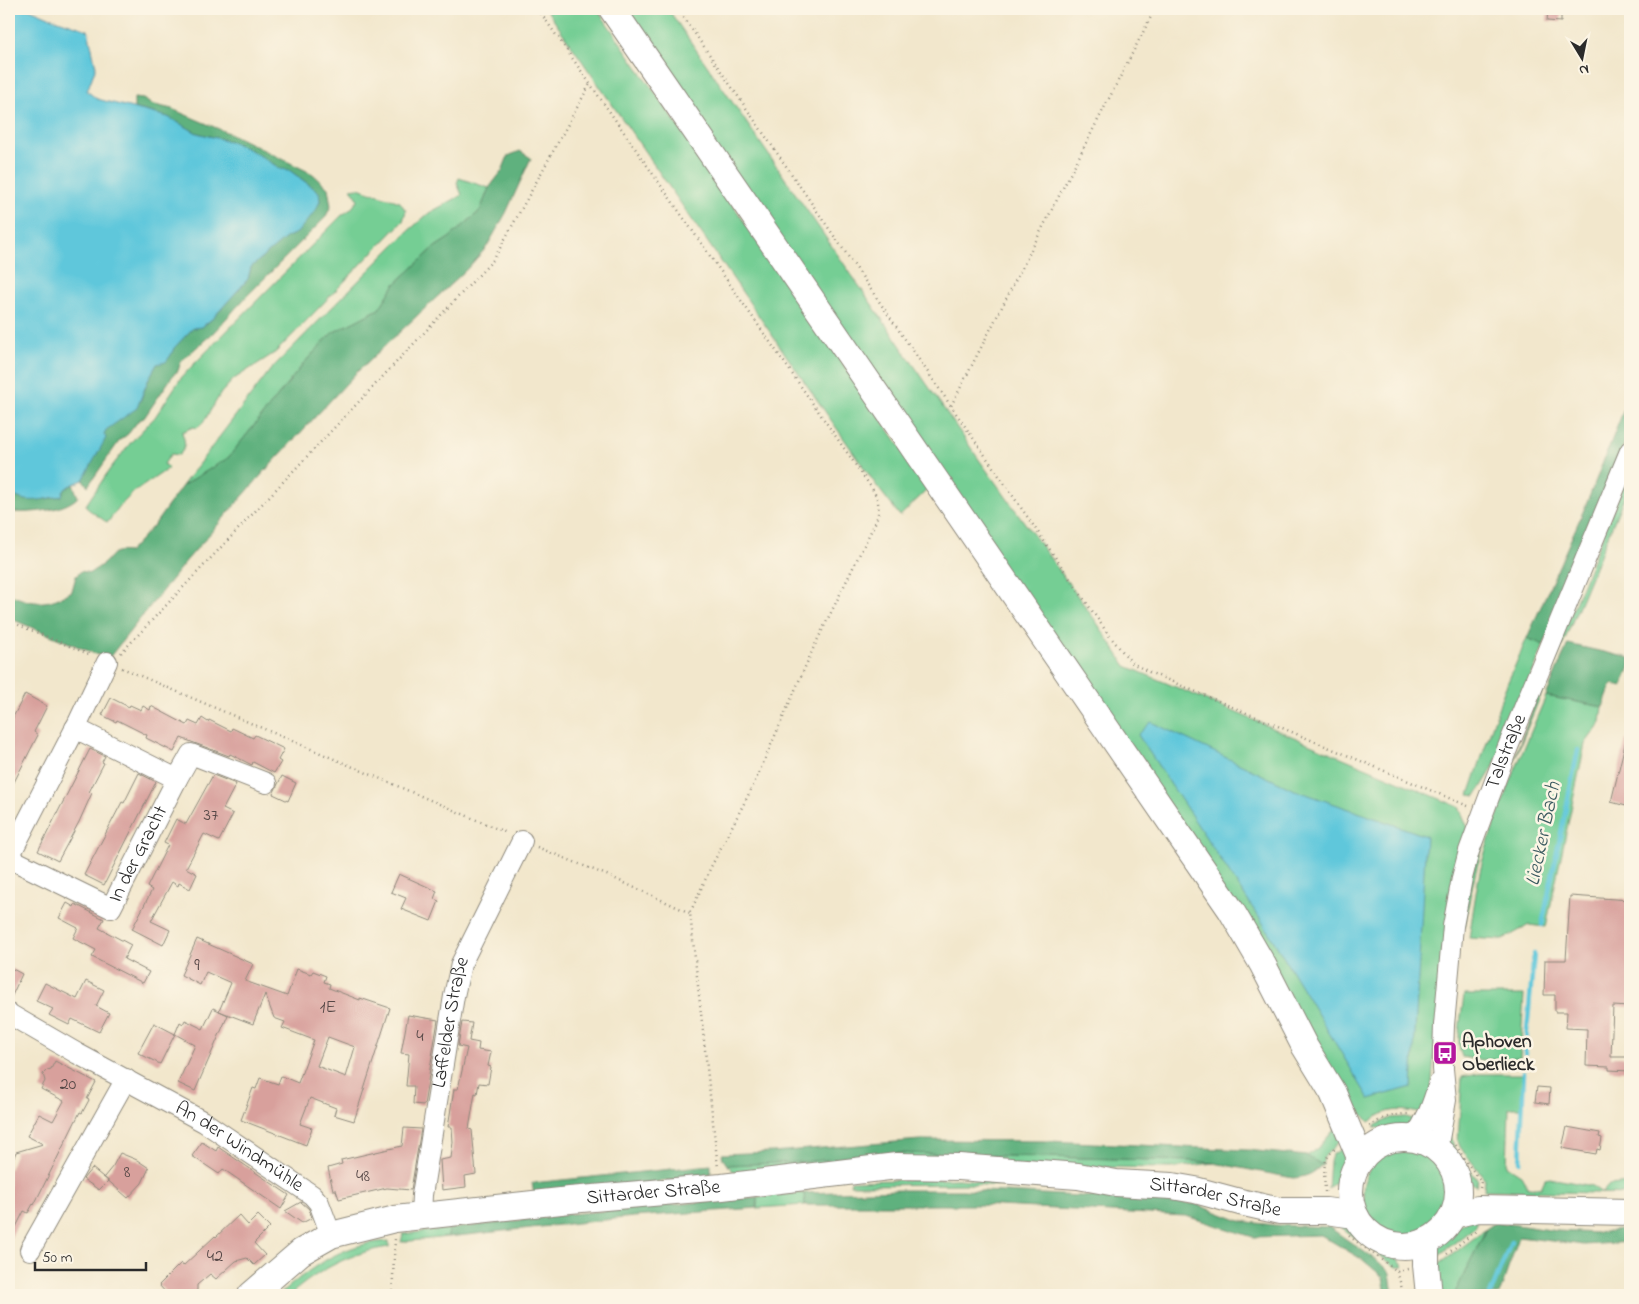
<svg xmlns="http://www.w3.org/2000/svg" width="1639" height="1304" viewBox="0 0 1639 1304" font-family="'Indie Flower',sans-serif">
	<rect width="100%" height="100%" fill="#fcf5e5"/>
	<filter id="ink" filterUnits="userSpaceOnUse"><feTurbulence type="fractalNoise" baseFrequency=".02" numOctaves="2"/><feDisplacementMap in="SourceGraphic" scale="10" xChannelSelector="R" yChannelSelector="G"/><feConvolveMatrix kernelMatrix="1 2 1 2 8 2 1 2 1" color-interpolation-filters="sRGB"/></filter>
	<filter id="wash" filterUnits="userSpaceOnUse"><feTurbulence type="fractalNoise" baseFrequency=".0096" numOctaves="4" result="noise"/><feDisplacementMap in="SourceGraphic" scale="20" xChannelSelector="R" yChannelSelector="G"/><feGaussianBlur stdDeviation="1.12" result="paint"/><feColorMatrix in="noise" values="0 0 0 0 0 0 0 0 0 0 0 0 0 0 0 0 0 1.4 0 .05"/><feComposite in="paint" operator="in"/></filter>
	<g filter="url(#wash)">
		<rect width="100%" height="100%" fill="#f2e7cc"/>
		<!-- green -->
		<path fill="#74ce94" stroke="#507c60" d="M546 9H597L929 488 900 516 876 485Z
			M615 9H668L980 461 1095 620 1126 666 1459 807 1468 828 1435 1044 1431 1094 1424 1114C1399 1109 1390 1107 1369 1122L1343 1090Z
			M459 178 489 188 480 211 449 238 435 247 395 284 379 309 332 333 305 362 228 458 182 486 271 369 406 233 429 213 462 195 457 183Z
			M358 188 400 202 406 211 403 221 276 352 234 379 221 393 203 423 197 428 193 427 182 432C185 442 187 447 179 455L171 454 164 464 169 468 134 492 119 507 108 522 105 521 88 509 86 505 110 469 132 441 155 417 181 378 194 364 341 216 351 209 358 200 356 195 351 189Z
			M1624 483H1630L1550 675 1548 670Z
			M1527 638 1544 645 1493 768 1476 796 1469 795 1504 691Z
			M1539 692H1542C1511 768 1476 845 1465 926L1461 923 1469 880Z
			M1546 696 1603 707 1601 722 1585 744 1546 927 1529 925 1502 940 1469 938C1474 908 1477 878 1486 849 1503 797 1525 746 1546 696Z
			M1464 995H1524L1520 1058 1479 1060 1462 1057C1455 1039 1462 1015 1464 995Z
			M1478 1074H1524L1522 1108H1509L1507 1166 1521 1175 1528 1187 1541 1188 1545 1179 1550 1178 1592 1186 1602 1193 1609 1185 1630 1183V1194L1484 1190 1485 1179 1460 1147 1458 1141 1462 1077Z
			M1406 1117 1420 1121C1405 1132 1390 1135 1374 1126L1391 1118Z
			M1339 1124 1345 1135 1324 1157 1322 1165 1307 1156 1320 1146Z
			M1446 1131 1451 1136 1455 1151 1478 1180 1476 1186C1457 1176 1448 1151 1446 1131Z
			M1350 1143C1354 1168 1347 1174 1328 1188L1330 1162 1332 1155Z
			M1363 1192a43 43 0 1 1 86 0a43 43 0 1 1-86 0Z
			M899 1153 1191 1161 1214 1163 1171 1168 870 1164 733 1171 727 1165 802 1162Z
			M957 1179 1154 1193 967 1184 850 1185 851 1181Z
			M804 1193 805 1205 757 1208V1197Z
			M1476 1215V1226L1433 1260C1437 1238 1458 1225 1476 1215Z
			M1334 1222 1351 1224 1367 1239 1397 1258 1404 1267H1396Z
			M449 1229 448 1237 401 1242 403 1234Z
			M1486 1229 1454 1295H1436L1437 1266Z
			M389 1241V1247C352 1252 318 1270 290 1295H279C303 1274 330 1253 362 1245 370 1242 380 1242 389 1241Z"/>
		<!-- forest -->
		<path fill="#5fb17e" stroke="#456e54" d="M134 98 143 99 151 104 172 109 233 135 313 174 328 188 331 206 325 218 247 296 213 333 181 361 178 371 174 374 144 418 139 420 128 434 120 440 88 486 83 480 85 475 106 429 140 402 149 378 157 364 171 355 174 348 193 328 202 327 211 320 248 279 251 267 287 237 297 233 320 201 318 191 289 170 281 169 254 152 233 142 197 133 168 117 134 108Z
			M520 151 531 158 506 213 486 248 466 270 357 372 264 472 186 561 108 659 9 618V594C33 605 48 606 72 591L76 576 81 571 90 573C93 570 97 569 100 566 112 559 109 549 129 552L155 524 182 486 228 458 305 362 332 333 379 309 395 284 435 247 449 238 480 211 489 188 502 171 508 156Z
			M1630 394V430L1615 466 1544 645 1527 638 1586 505Z
			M73 484 78 497C63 512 29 513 9 512V492C25 505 44 499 62 496L63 491Z
			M1568 644 1630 658V667L1622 686 1612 684 1603 707 1546 696Z
			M920 1140 1049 1141 1247 1150 1307 1156 1322 1165C1313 1174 1306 1177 1293 1178L1214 1163 1191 1161 899 1153 802 1162 727 1165 723 1159 722 1154 772 1152Z
			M711 1165V1173L703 1177 534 1195 532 1183Z
			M901 1190H963L1081 1196 1196 1204 1240 1221 1274 1225 1329 1227 1380 1263 1390 1273 1393 1295H1386L1383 1277 1363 1260 1321 1235 1253 1237 1186 1216 980 1205H805L804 1193Z
			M757 1197V1208L633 1217 448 1237 449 1229 570 1214Z
			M1496 1222 1557 1231 1597 1233 1630 1229V1242L1584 1245 1519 1237 1499 1295H1454L1486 1229Z"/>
		<!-- water -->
		<path fill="#5fc7db" stroke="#457983" d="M9 9H30L49 17 88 30 96 67 87 91 97 99 168 117 197 133 233 142 254 152 281 169 289 170 319 192 320 201 316 210 297 233 287 237 251 267 248 279 213 318 202 327 193 328 174 348 171 355 166 362 157 364 149 378 137 408 106 430 104 434 106 438 83 480 69 486 63 491 62 496C43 499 25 506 9 492Z
			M1151 722 1292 789 1426 836 1412 1087 1369 1099 1264 925 1138 735Z"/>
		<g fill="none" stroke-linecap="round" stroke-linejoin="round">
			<!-- stream -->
			<path stroke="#5fc7db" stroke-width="4.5" d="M1542 925 1578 750
				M1525 1053 1534 954
				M1520 1162 1524 1072
				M1490 1295 1511 1242"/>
		</g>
		<g id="blocks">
			<!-- building -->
			<path fill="#d8a09c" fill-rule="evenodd" d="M1548 10 1561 11V22L1547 21Z
				M25 694 47 706 34 732 38 735 9 792V725Z
				M111 698 129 707 130 705 141 710 143 706 150 710 151 706 187 725 189 721 198 725 202 718 208 722 209 720 231 731 232 728 253 738 255 735 284 749 278 760 281 762 274 773 253 762 252 765 230 754 229 756 181 738 174 752 146 738 147 735 117 720 116 722 102 715Z
				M1626 740 1630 741V807L1611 802Z
				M90 749 105 756 102 762 104 763 89 792 92 793 79 822 58 861 38 851Z
				M139 773 156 782 104 885 84 875 122 802 124 803Z
				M213 775 236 784 223 809 233 814 219 841 204 834 186 868 197 874 190 889 179 883 178 886 172 882 151 921 170 930 163 945 132 929 152 890 147 887 168 845 164 843 176 819 186 824Z
				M282 776 296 783 288 801 273 794Z
				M399 874 437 891 434 899 439 901 431 921 401 909 406 898 391 892Z
				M1570 896 1630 900V1000H1629V1007L1613 1006 1611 1057H1630V1071L1609 1070V1067L1586 1066 1587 1029 1566 1028 1567 1012H1555V995H1544L1545 960H1566Z
				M67 903 74 907 75 904 104 919 99 928 131 945 124 959 149 972 143 983 92 957 96 950 73 938 78 928 59 918Z
				M197 939 253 964 245 981 287 996 297 969 311 974 313 971 326 976 324 982 330 984 329 988 360 1000V998L390 1008 354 1121 334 1115 336 1108 310 1098 300 1124 312 1128 306 1145 241 1120 253 1088 256 1089 260 1078 278 1084 281 1076 298 1083 314 1040 282 1028 285 1022 274 1018 265 994 253 1024 219 1011 231 983 206 972 200 985 181 975ZM328 1037 355 1047 346 1077 317 1066Z
				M9 967 22 974 9 1002Z
				M86 981 104 990 96 1006 109 1013 99 1032 72 1019 69 1025 49 1015 53 1009 36 1001 45 983 77 999Z
				M213 1008 228 1015 195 1091 178 1083 195 1045 175 1034 160 1064 138 1053 154 1023 175 1034 180 1022 183 1024 185 1020 203 1029Z
				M408 1015 438 1020 424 1105 413 1104 414 1086H406L409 1054 401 1053Z
				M462 1022 472 1023 469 1041 479 1043 478 1050 491 1052 488 1066 491 1067 488 1084 479 1083 477 1094 475 1093 469 1129 472 1130 476 1174 465 1176 466 1187 442 1190 440 1160 451 1158 453 1142 452 1127H448L454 1089H458L467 1048 458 1046Z
				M55 1061 96 1082 87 1099 89 1100 82 1113 80 1112 34 1205 33 1204 28 1213 24 1211 9 1241V1170L14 1157 16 1152 43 1144 27 1136 39 1114 53 1121 64 1101 41 1089 45 1081 43 1074 47 1070 51 1069Z
				M1537 1087 1550 1088 1549 1104 1535 1102Z
				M1567 1127 1600 1133 1599 1137 1602 1138 1600 1150 1597 1149 1596 1154 1562 1148Z
				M404 1128 421 1129 411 1190 387 1188 339 1199 336 1190H333L328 1168 342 1164 341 1160 402 1146Z
				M202 1142 216 1151 218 1147 289 1195 281 1209 223 1169 219 1174 192 1156Z
				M120 1153 137 1160 149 1168 142 1183 128 1198 104 1177 113 1166Z
				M92 1168 108 1181 99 1190 83 1179Z
				M301 1202 309 1209 312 1218 302 1223 285 1211Z
				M239 1215 248 1225 258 1215 270 1227 254 1243 265 1255 254 1265 247 1258 236 1261 216 1279 210 1274 197 1285V1290L192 1295H168L159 1285 181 1263 183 1266 215 1236 216 1237Z"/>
		</g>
	</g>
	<g filter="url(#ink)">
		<use href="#blocks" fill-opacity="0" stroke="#8e897c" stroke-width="1"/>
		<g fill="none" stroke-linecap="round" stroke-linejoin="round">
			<defs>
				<g id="minor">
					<path d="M75 728 177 779 191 754 266 783"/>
					<path d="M9 857 77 725 107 662"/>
					<path id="s1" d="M9 858 111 908 177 779"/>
					<path id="s2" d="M9 1014 78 1054 204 1122 312 1195 319 1203 331 1235"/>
					<path d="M1413 1139C1427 1120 1432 1106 1439 1083"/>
					<path id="s3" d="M1437 1150 1446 1100 1443 1069V1054L1444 1025 1453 926 1462 878 1469 851 1505 754 1630 451"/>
					<path id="s4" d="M421 1216 422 1195 454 996 461 964 522 841"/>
					<path d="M30 1250 126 1079"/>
				</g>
				<g id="major">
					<path d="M612 9 1231 910 1263 965 1305 1047 1333 1093 1361 1160"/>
					<circle cx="1404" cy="1192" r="54"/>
					<path d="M1453 1215 1478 1209 1630 1212"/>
					<path d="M1426 1241V1265L1429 1295"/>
					<path id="s5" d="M251 1295 301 1252 331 1235 395 1219 570 1200 722 1187 897 1166 959 1167 1078 1176 1116 1183 1172 1186 1195 1190 1240 1202 1280 1211H1326L1355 1215"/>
				</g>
			</defs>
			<!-- minor casing -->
			<use href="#minor" stroke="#8e897c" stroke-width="22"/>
			<!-- major casing -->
			<use href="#major" stroke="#8e897c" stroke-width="28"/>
			<!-- path -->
			<path stroke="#8e897c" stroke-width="2.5" stroke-dasharray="1 4" stroke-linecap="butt" d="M538 9 871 487C879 499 881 509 875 523L813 649 753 786 711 867 690 913 718 1168
				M678 9 951 406
				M1155 9 951 406 1108 634 1132 663 1149 672 1468 806
				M9 621 91 655
				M121 653 494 259 590 84
				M122 668 507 833
				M537 847 609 876 690 913
				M1369 1126C1382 1118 1393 1114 1408 1114
				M1456 1145 1464 1159 1481 1181 1480 1189
				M1325 1192C1325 1175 1320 1160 1335 1149
				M1349 1236 1397 1271 1402 1289 1403 1295
				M1447 1254 1476 1231
				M1397 1271 1408 1269
				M392 1295 395 1239"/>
			<!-- minor -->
			<use href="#minor" stroke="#fff" stroke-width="20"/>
			<!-- major -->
			<use href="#major" stroke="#fff" stroke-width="26"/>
		</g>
	</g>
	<!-- icons -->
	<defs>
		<symbol id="bus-square" viewBox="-11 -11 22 22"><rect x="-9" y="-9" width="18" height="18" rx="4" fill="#b5179e" stroke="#fcf5e5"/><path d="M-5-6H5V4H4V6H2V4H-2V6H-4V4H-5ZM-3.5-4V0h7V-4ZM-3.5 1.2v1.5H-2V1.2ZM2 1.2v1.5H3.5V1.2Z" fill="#fff"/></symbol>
	</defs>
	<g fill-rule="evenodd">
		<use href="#bus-square" x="1431" y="1039" width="28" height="28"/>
	</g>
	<g text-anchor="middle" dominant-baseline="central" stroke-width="5" stroke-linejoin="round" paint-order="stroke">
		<!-- number labels -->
		<g font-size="18" fill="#564847">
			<text x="211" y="816">37</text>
			<text x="197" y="966">9</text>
			<text x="328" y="1008">1E</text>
			<text x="420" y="1037">4</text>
			<text x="68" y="1085">20</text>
			<text x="127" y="1173">8</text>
			<text x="363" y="1177">48</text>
			<text x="215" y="1257">42</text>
		</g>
		<!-- street labels -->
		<g font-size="20" fill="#2b2b2b" stroke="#fcf5e5">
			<text stroke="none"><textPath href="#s3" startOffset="408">Talstraße</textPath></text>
			<text stroke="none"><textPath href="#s1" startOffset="174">In der Gracht</textPath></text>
			<text stroke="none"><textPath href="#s4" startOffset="196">Laffelder Straße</textPath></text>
			<text stroke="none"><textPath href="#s2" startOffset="266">An der Windmühle</textPath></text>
			<text stroke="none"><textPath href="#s5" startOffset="426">Sittarder Straße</textPath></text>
			<text stroke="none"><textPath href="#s5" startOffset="992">Sittarder Straße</textPath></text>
		</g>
		<!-- poi labels -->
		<g font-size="20" font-weight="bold" fill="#2b2b2b" stroke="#fcf5e5" text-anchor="start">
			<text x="1462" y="1042">Aphoven<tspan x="1462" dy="23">Oberlieck</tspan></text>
		</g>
		<!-- water labels -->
		<g font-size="21" font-style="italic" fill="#3b5a60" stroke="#fcf5e5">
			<text transform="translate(1544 834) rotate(-78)">Liecker Bach</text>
		</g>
	</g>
	<!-- margin -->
	<rect width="1639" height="1304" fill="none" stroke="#fcf5e5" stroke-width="30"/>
	<!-- north arrow -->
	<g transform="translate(1582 58) rotate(170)" stroke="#fcf5e5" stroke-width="4" paint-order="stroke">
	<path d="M0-4L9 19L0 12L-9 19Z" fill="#2b2b2b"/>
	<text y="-8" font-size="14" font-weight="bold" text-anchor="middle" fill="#2b2b2b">N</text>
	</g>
	<!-- scale -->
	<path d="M35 1262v8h111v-8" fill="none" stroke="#2b2b2b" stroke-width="2.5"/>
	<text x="42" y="1262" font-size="15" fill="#2b2b2b" stroke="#fcf5e5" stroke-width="4" paint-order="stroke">50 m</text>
</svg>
